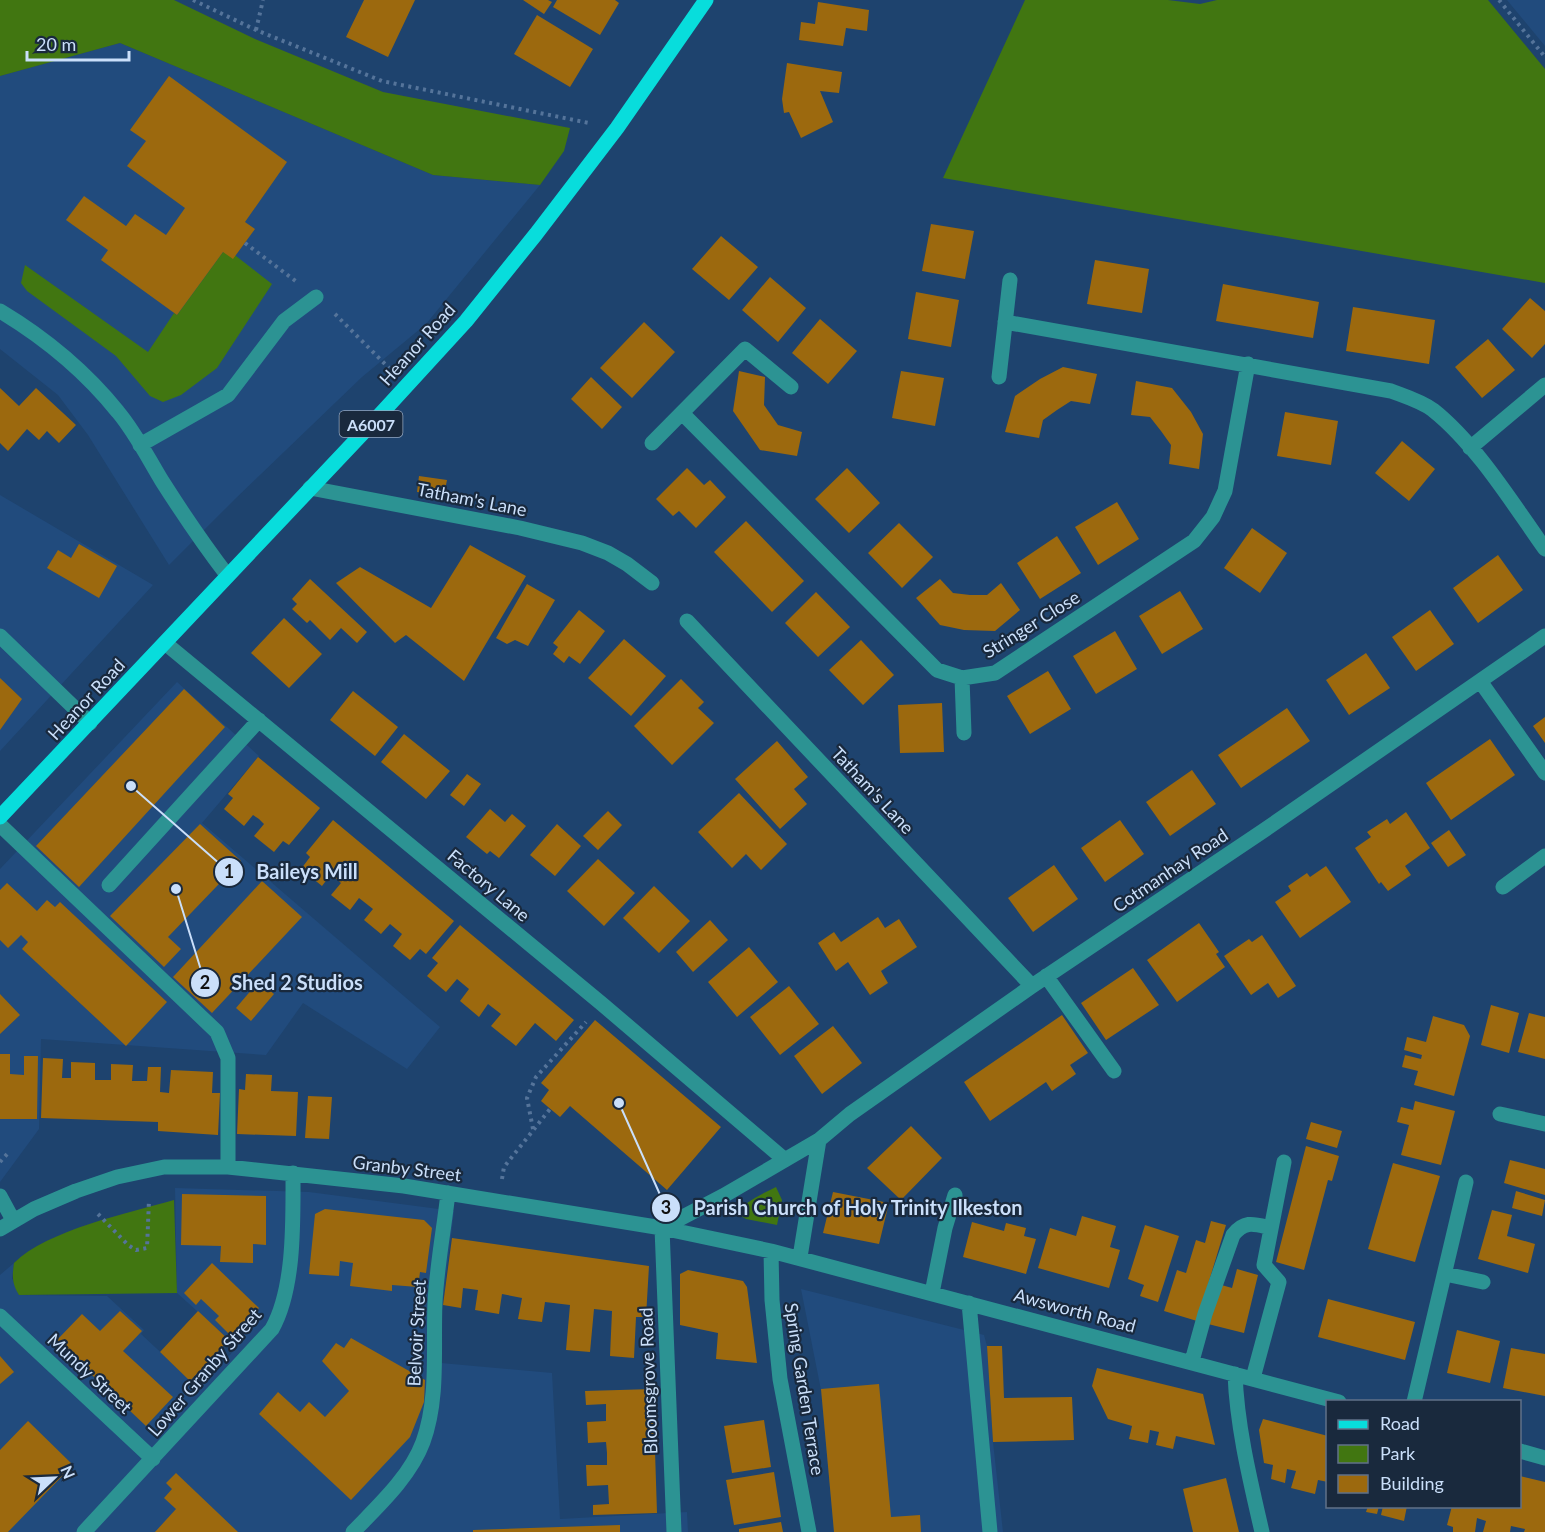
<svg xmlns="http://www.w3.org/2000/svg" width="1545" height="1532" viewBox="0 0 1545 1532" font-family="Lato,sans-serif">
	<rect width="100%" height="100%" fill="#1e436e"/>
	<!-- built -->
	<path fill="#214b7d" d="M1507 0H1545V46Z
		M120 43 433 175 540 185 426 324 362 377 235 499 169 565 88 435 58 395 0 349V76Z
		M0 495 153 585 0 751Z
		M177 682 259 756 202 823 440 1027 407 1069 303 1003 266 1055 41 1039 39 1129 0 1182V869Z
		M175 1188 309 1192 454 1211 442 1311 441 1363 552 1373 560 1519 687 1512 688 1532H0V1275L14 1263 12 1278 19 1295 107 1296 144 1330 141 1334 200 1389 237 1347 177 1293Z
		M801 1289 984 1335 987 1346 993 1442 1003 1532H834L821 1390Z"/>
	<!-- green -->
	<path fill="#417611" d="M0 0H174L255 39 383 92 570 128 564 151 540 185 433 175 120 43 0 76Z
		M1025 0H1168L1200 4 1217 0H1488L1545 69V283L943 178Z
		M223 252 236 256 272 284 217 368 181 395 163 402 150 396 116 356 27 291 21 283 25 265 148 352 174 313 177 315Z
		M776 1187 782 1200 777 1225 746 1219 739 1215C741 1202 765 1193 776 1187Z
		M174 1200 177 1293 19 1295C12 1284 12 1276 14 1263 47 1230 129 1213 174 1200Z"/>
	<!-- building -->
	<path fill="#9c690e" d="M364 0H415L388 57 346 37Z
		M523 0H548L552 2 544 14Z
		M557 0H615L619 3 600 35 553 7Z
		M818 2 869 10 867 31 846 28 843 46 799 40 801 22 815 24Z
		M537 15 593 49 570 87 514 54Z
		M787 63 842 72 839 93 820 91 833 122 801 138 789 112 784 113 782 99Z
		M169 76 287 162 245 222 255 229 233 259 223 252 177 315 101 260 108 250 66 220 84 196 126 226 135 214 166 235 185 208 127 166 146 141 130 130Z
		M931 224 974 231 965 279 922 271Z
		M721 236 758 267 729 300 692 269Z
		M1095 260 1149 269 1142 313 1087 304Z
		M770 277 806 308 778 342 742 310Z
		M1223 284 1319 302 1313 338 1216 321Z
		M916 292 959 300 951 347 908 339Z
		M1530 298 1545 311V344L1532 358 1502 329Z
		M1353 307 1435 320 1429 364 1346 351Z
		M820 319 857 351 828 384 792 353Z
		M644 322 675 352 632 398 600 368Z
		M1488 339 1515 370 1482 398 1455 367Z
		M1063 367 1097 374 1090 404 1071 401 1057 410 1043 420 1039 438 1005 432 1015 396 1040 379Z
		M739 371 765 377 764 405 778 425 802 432 797 456 760 450 733 411Z
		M901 371 944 378 935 426 892 418Z
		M591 377 622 407 602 429 571 399Z
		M1136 381 1172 388 1191 412 1203 434 1199 469 1169 464 1171 445 1161 431 1150 417 1131 415Z
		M0 388 19 406 36 388 76 425 59 443 47 431 39 440 27 429 8 451 0 443Z
		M1285 412 1338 421 1331 465 1277 456Z
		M1402 441 1435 469 1409 501 1375 473Z
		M687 468 704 485 710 480 726 497 696 528 679 511 673 516 656 499Z
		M847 468 880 503 849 533 815 499Z
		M419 476 447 480 444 495 417 492Z
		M1117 502 1139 539 1098 565 1075 527Z
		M746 521 804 581 772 612 714 552Z
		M899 523 933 557 902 588 868 553Z
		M1252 528 1287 553 1260 593 1224 568Z
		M1057 536 1081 573 1040 599 1017 563Z
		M79 544 117 566 99 598 47 568 58 550 71 558Z
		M470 545 526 576 464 681 406 635 395 643 336 583 360 567 431 608Z
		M1498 555 1523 590 1478 623 1453 588Z
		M310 579 367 632 357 643 341 628 330 640 310 620 307 623 292 609 297 604 292 599Z
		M940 579 953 593 970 595H987L1001 583 1020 610 995 631 964 630 940 625 916 598Z
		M527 584 555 600 528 646 515 640 507 644 496 638Z
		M1180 591 1203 629 1162 654 1139 616Z
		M816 592 850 627 818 657 785 623Z
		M579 610 605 631 580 664 569 656 564 663 553 654 558 647 553 643Z
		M1430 610 1454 644 1416 671 1392 637Z
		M284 618 322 654 289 688 251 653Z
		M1115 631 1137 669 1096 694 1073 656Z
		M624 639 666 676 631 716 588 678Z
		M861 640 894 675 863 705 829 670Z
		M1366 653 1390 688 1349 715 1326 680Z
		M1048 671 1071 709 1030 734 1007 696Z
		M0 678 22 699 0 730Z
		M681 679 704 702 698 708 714 723 672 765 634 726Z
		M184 689 225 727 79 887 36 846Z
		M353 691 398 727 375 756 330 720Z
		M942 703 944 752 900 753 898 705Z
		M1287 708 1310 741 1241 788 1218 755Z
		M1545 717V743L1533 726Z
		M404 734 450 771 426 799 381 762Z
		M1490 739 1515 775 1451 820 1426 783Z
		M777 741 808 777 794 789 807 804 780 829 735 779Z
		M258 757 320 808 289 845 283 841 274 852 254 836 264 824 259 819 253 815 244 826 224 809 233 798 228 794Z
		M1192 770 1216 804 1170 836 1146 802Z
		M467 774 481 784 464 806 450 795Z
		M739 793 787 844 761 870 746 854 732 868 698 832Z
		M490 809 505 822 512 814 526 826 499 858 490 851 487 854 466 837Z
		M608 811 622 825 598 850 583 836Z
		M1406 812 1430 848 1405 866 1411 875 1388 891 1381 882 1379 884 1355 848 1371 837 1367 832 1387 819 1390 824Z
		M333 820 454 921 426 954 420 949 410 960 393 946 402 934 390 924 381 934 364 920 373 909 359 898 350 910 331 895 341 883 331 874 322 886 301 869 310 857 306 853Z
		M1120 820 1144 854 1105 882 1081 848Z
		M200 824 241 861 168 937 181 949 164 967 110 916Z
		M557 824 581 846 555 876 530 855Z
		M1449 830 1466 855 1448 867 1431 843Z
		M598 859 635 893 604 926 567 891Z
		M1054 865 1078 899 1033 932 1008 898Z
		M1326 866 1351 902 1300 938 1275 902 1291 891 1288 886 1307 873 1310 877Z
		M262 881 302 917 212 1013 173 977Z
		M7 883 37 911 47 900 55 907 60 902 167 1002 126 1046 22 949 28 942 21 935 8 948 0 940V890Z
		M654 886 690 921 659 953 623 918Z
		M878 917 885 928 899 919 917 947 881 971 888 983 870 995 848 962 836 971 818 943 834 932 841 942Z
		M710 920 728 940 693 972 676 952Z
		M1199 923 1219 952 1216 954 1225 967 1177 1002 1147 960Z
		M460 925 574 1020 556 1041 535 1023 516 1046 491 1026 501 1014 488 1004 479 1017 460 1001 469 989 457 979 446 992 427 976 438 963 432 958Z
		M1262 935 1296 986 1278 998 1268 983 1251 995 1224 956 1249 939 1252 942Z
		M749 947 778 982 737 1017 708 982Z
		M1133 968 1159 1005 1106 1040 1081 1003Z
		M259 981 274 994 251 1021 236 1008Z
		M789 986 819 1024 780 1055 750 1017Z
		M0 994 20 1015 0 1034Z
		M1491 1005 1519 1013 1509 1053 1481 1045Z
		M1529 1013 1545 1017V1059L1518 1052Z
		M1062 1015 1088 1053 1070 1065 1076 1074 1052 1091 1046 1082 990 1121 964 1082Z
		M1433 1016 1464 1025 1470 1036 1454 1096 1414 1085 1418 1071 1402 1067 1405 1055 1421 1059 1422 1055 1404 1050 1407 1037 1426 1042Z
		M595 1020 721 1127 667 1190 570 1106 560 1117 541 1101 549 1090 541 1083Z
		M833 1026 862 1063 822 1094 794 1056Z
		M0 1054H10V1074L24 1075V1056H38L37 1119H0Z
		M43 1058 63 1059 62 1078H71V1062L95 1063V1080H111V1064L133 1065 132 1081H147L148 1067H161L160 1092 169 1093 171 1070 213 1072 212 1093H220L218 1135 158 1131V1122L41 1118Z
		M246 1074 272 1075 271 1091 298 1092 296 1136 237 1134 239 1089 245 1090Z
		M308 1096 332 1097 329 1139 305 1138Z
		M1415 1101 1455 1111 1441 1165 1401 1155 1409 1125 1397 1122 1401 1107 1413 1110Z
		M1311 1122 1342 1131 1337 1148 1306 1139Z
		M911 1126 942 1158 901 1200 867 1168Z
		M1306 1146 1339 1156 1332 1181 1328 1180 1304 1270 1276 1262Z
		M1510 1160 1545 1169V1195L1504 1183Z
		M1393 1163 1440 1176 1415 1262 1368 1249Z
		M1516 1191 1545 1200 1542 1216 1512 1208Z
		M833 1192 889 1203 879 1244 823 1233Z
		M182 1194 266 1196V1245L253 1244V1263L220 1262 221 1246 181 1245Z
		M325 1209 424 1220 432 1228 426 1273 420 1272 418 1287 392 1285V1291L350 1286 353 1263 340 1261 339 1276 309 1274 315 1214Z
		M1492 1210 1512 1215 1507 1236 1535 1244 1528 1273 1478 1259Z
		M1082 1216 1116 1226 1110 1247 1120 1250 1109 1288 1038 1268 1050 1228 1076 1236Z
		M1211 1221 1226 1225 1197 1321 1164 1311 1177 1270 1186 1273 1196 1240 1205 1243Z
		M972 1222 1004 1231 1006 1223 1026 1228 1024 1236 1036 1239 1026 1274 963 1257Z
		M1145 1225 1179 1236 1158 1302 1140 1296 1144 1285 1128 1279Z
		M452 1238 649 1266 646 1317H636L634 1358 610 1356 612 1311 594 1309 590 1352 566 1350 570 1305 545 1302 542 1322 518 1319 522 1298 502 1294 499 1314 475 1310 478 1290 463 1288 461 1308 443 1305Z
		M212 1263 259 1308 232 1337 215 1320 219 1316 201 1299 196 1305 184 1293Z
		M1237 1269 1258 1275 1244 1333 1208 1324 1218 1284 1232 1288Z
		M688 1270 743 1281 747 1287 757 1363 716 1359 718 1333 680 1325V1274Z
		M1328 1299 1415 1322 1405 1360 1318 1337Z
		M120 1311 142 1331 123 1351 173 1397 146 1426 56 1341 82 1314 100 1331Z
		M198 1311 229 1340 190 1381 160 1352Z
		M1457 1330 1500 1341 1490 1383 1447 1373Z
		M351 1338 425 1380 424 1402 410 1437 351 1500 259 1414 278 1392 300 1412 309 1402 325 1417 349 1391 322 1361 336 1343 344 1348Z
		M987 1346H1002L1004 1398 1072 1397 1074 1440 993 1442Z
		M1511 1348 1545 1354V1396L1503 1388Z
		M0 1356 14 1372 0 1384Z
		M1097 1368 1203 1394 1215 1445 1176 1436 1173 1449 1156 1445 1159 1432 1150 1430 1148 1443 1129 1439 1132 1426 1108 1419 1092 1386Z
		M879 1384 891 1517 920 1515 921 1532H834L821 1389Z
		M653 1389 657 1513 593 1515V1505L609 1504 608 1485 587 1486 586 1465H607V1453L606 1442 588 1443 587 1422 606 1421V1404L586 1405 585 1391Z
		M1263 1419 1328 1436V1482L1318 1480 1315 1494 1291 1488 1296 1471 1287 1469 1285 1483 1271 1479 1273 1465 1264 1463 1259 1430Z
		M764 1420 771 1467 732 1473 724 1426Z
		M28 1421 73 1465 8 1532H0V1450Z
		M774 1472 781 1517 734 1525 726 1480Z
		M176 1473 238 1532H155L176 1509 164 1498 172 1489 166 1483Z
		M1520 1476 1545 1482V1532H1524L1525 1529 1511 1526 1510 1532H1483L1486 1521 1477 1518 1475 1532H1453V1527L1447 1525 1452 1506H1520Z
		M1226 1478 1239 1532H1193L1183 1489Z
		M1368 1506H1379L1377 1514 1366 1512Z
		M1383 1506H1407L1404 1521 1381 1515Z
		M781 1522 783 1532H739V1529Z
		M620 1525V1532H473V1530Z"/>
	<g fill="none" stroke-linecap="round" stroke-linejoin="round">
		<!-- path -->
		<path stroke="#55749a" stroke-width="4" stroke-dasharray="3 4.5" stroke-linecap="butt" d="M193 0 256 30 382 81 589 123
			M1499 0 1545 57
			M256 30 263 0
			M245 243 297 282
			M335 314 389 368
			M533 1129 527 1098 536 1077 586 1022
			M0 1162 9 1152
			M502 1179 504 1167 550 1109
			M98 1214 128 1245 136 1250 147 1248 149 1200"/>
		<!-- minor -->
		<path stroke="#2c9393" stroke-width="15" d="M0 311C45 338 85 371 118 412 135 432 148 458 162 481 183 514 204 545 227 575
			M1005 322 1391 391C1404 396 1421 401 1433 410 1476 444 1513 504 1545 549
			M999 377 1010 280
			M682 413 937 670 962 678 995 673 1194 541 1213 517 1225 491 1248 364
			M652 443 745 349 791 387
			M140 445 228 395 284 321 316 297
			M1470 448 1545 385
			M310 488 520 528 582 543 608 553 627 564 652 583
			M687 621 1032 986
			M0 636 90 723
			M165 643 602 1004 785 1160
			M962 678 964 733
			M1480 681 1545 773
			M0 825 217 1032 228 1058V1167
			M109 885 259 720
			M1503 887 1545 856
			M1046 976 1114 1071
			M1500 1114 1545 1124
			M0 1196 13 1220
			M662 1228 723 1196 819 1140 850 1114 1032 986 1263 831 1545 636
			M662 1228 674 1532
			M0 1229 34 1209 76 1191 117 1177 164 1167H228L404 1186 662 1228 771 1251 1339 1402
			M771 1251 772 1300 780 1379 809 1532
			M800 1257 819 1140
			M1445 1274 1483 1282
			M932 1293 945 1228 955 1195
			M969 1303 990 1532
			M0 1316 153 1459
			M1192 1361 1205 1314 1233 1235C1245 1220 1254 1224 1271 1228
			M1235 1374C1237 1427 1250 1480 1262 1532
			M1253 1378 1279 1282 1264 1265 1284 1162
			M1414 1402 1466 1182
			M1520 1451 1545 1458
			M84 1532 272 1329C295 1288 293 1220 293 1173
			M353 1532C378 1506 410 1477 423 1442 439 1398 433 1348 435 1302 437 1265 444 1229 448 1193"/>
		<!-- major -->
		<path stroke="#08dddc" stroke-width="15" d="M0 817 377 418 466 321 536 234 617 128 706 0"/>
	</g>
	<g text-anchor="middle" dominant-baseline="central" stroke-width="4.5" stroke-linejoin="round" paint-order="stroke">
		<!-- shield labels -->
		<rect fill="#19293d" stroke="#95a8c1" stroke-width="1.5" x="339.5" y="411" width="63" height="26" rx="4.5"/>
		<g font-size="16" font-weight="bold" fill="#cadffa">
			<text x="371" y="424">A6007</text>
		</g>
		<!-- street labels -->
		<g font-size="18" fill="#cadffa" stroke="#19293d">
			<text transform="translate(417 344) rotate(-48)">Heanor Road</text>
			<text transform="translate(472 499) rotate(11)">Tatham's Lane</text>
			<text transform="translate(1031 624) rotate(-32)">Stringer Close</text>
			<text transform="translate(86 699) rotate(-47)">Heanor Road</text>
			<text transform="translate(873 790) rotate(47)">Tatham's Lane</text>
			<text transform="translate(1170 870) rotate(-34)">Cotmanhay Road</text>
			<text transform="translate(489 885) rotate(40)">Factory Lane</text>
			<text transform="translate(407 1168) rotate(7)">Granby Street</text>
			<text transform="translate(1075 1310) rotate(15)">Awsworth Road</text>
			<text transform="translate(416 1333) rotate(-87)">Belvoir Street</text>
			<text transform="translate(204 1372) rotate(-49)">Lower Granby Street</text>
			<text transform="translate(90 1373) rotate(43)">Mundy Street</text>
			<text transform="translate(648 1381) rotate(-92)">Bloomsgrove Road</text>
			<text transform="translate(805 1389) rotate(81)">Spring Garden Terrace</text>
		</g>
	</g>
	<!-- callouts -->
	<path fill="none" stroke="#cadffa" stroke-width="2" d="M131 786L229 872M176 889L205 983M619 1103L666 1208"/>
	<g fill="#cadffa" stroke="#19293d" stroke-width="2">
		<circle cx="131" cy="786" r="6"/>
		<circle cx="176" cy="889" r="6"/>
		<circle cx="619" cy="1103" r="6"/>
		<circle cx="229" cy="872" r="15"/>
		<circle cx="205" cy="983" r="15"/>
		<circle cx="666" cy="1208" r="15"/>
	</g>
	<g font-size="18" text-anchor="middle" font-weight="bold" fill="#111">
		<text x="229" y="878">1</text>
		<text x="205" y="989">2</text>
		<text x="666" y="1214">3</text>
	</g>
	<g font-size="20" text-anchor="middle" font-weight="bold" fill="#cadffa" stroke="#19293d" stroke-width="4.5" stroke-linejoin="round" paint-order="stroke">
		<text x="307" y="879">Baileys Mill</text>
		<text x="297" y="990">Shed 2 Studios</text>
		<text x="858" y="1215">Parish Church of Holy Trinity Ilkeston</text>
	</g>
	<!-- legend -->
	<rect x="1326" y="1400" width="195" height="108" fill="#19293d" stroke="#607289" stroke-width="1.5"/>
	<rect x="1338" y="1420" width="30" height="9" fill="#08dddc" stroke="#607289" stroke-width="1.5"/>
	<text x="1380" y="1430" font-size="18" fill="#cadffa">Road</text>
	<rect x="1338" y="1445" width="30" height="18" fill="#417611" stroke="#607289" stroke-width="1.5"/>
	<text x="1380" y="1460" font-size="18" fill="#cadffa">Park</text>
	<rect x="1338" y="1475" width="30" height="18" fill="#9c690e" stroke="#607289" stroke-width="1.5"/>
	<text x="1380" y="1490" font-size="18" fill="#cadffa">Building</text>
	<!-- north arrow -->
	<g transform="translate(54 1478) rotate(67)" stroke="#19293d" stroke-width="4.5" paint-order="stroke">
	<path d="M0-4.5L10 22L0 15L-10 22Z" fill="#cadffa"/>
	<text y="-9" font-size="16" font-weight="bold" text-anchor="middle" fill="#cadffa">N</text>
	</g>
	<!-- scale -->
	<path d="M27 51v9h102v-9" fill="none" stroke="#cadffa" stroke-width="3"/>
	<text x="36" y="51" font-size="18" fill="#cadffa" stroke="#19293d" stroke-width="4.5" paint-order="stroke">20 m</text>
</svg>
